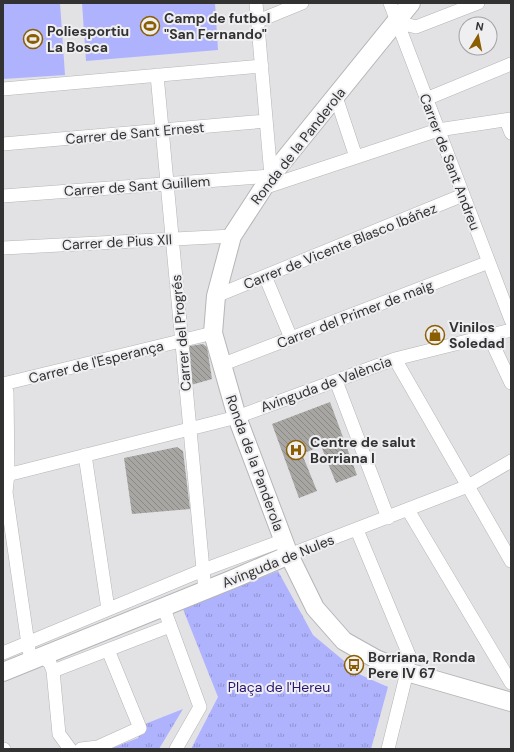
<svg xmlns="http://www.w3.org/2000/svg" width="514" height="752" viewBox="0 0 514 752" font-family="'DM Sans',sans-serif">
	<defs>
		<pattern id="park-tufts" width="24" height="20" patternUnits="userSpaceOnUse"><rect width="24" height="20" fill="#afb3fe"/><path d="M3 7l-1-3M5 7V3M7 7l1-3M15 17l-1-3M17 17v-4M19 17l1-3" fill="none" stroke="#8f92ce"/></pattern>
		<pattern id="building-back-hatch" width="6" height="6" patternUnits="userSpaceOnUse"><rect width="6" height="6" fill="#a7a6a3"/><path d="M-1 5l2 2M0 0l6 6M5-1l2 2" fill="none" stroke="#898885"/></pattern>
	</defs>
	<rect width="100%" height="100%" fill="#e2e2e5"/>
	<!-- park -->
	<path fill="url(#park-tufts)" d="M278 571 313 635 361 675 388 687 371 749H191L218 697 183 609Z
		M183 709 159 749H110L138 738 145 724Z"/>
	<!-- garden -->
	<path fill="#afb3fe" d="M3 3H60L65 75 3 79Z
		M82 3H215L218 50 86 61Z"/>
	<!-- building -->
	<path fill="url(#building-back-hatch)" d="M203 344 207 347 212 379 191 385 188 350 190 346Z
		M330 402 357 475 336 483 321 446 302 454 317 491 299 498 272 424Z
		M177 447 183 451 190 509 132 514 124 458Z"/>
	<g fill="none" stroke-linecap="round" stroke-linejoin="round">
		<defs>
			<path id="street" d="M390 3 511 320
				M258 21 302 3
				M397 22 416 27 478 3
				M157 75 205 591
				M3 89 262 66
				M336 97 356 157
				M426 99 511 64
				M506 120 511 133
				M3 144 266 121
				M263 188 438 130 511 119
				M3 196 271 176 256 3
				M3 248 232 236
				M265 276 291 338
				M216 296 463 195
				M489 336 511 383
				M395 359 511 561
				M221 365 489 262
				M336 381 388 518
				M3 384 213 333
				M3 387 7 392 8 474 6 492 29 651
				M85 455 108 609
				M3 476 237 417 395 359 511 330
				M408 510 511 683
				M357 530 409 655 407 672 388 749
				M289 555 468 486 511 461
				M163 606 200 707 176 749
				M3 653 203 570 284 540
				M42 656 50 663 53 671 170 626
				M53 671 59 734 70 749
				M3 749H4
				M81 749 98 747 140 728 108 650"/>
			<path id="secondary" d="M411 3 271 176 232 236 216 296 213 333 237 417 289 555 315 608 344 641 376 659 407 672 511 702
				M3 672 233 579 289 555"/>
		</defs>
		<!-- street casing -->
		<use href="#street" stroke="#b5b5b8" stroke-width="14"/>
		<!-- secondary casing -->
		<use href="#secondary" stroke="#b5b5b8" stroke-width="20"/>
		<!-- street -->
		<use href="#street" stroke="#fff" stroke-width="13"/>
		<!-- secondary -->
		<use href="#secondary" stroke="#fff" stroke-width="18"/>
	</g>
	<!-- icons -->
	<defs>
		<symbol id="stadium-ring" viewBox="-11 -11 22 22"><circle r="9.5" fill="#efeff2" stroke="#8b5e01" stroke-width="1.5"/><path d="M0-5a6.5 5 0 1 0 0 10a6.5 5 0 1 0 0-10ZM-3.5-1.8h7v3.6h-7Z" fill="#8b5e01"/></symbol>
		<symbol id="shop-ring" viewBox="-11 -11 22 22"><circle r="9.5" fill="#efeff2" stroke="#8b5e01" stroke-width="1.5"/><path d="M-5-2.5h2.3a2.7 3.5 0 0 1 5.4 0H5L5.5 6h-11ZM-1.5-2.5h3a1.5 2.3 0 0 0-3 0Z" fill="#8b5e01"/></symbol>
		<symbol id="hospital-ring" viewBox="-11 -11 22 22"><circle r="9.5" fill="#efeff2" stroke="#8b5e01" stroke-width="1.5"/><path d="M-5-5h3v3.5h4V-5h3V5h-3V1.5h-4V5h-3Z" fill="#8b5e01"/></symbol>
		<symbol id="bus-ring" viewBox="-11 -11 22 22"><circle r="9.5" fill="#efeff2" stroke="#8b5e01" stroke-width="1.5"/><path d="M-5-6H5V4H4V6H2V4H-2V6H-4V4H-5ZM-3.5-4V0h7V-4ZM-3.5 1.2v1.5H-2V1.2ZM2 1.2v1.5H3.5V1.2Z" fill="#8b5e01"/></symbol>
	</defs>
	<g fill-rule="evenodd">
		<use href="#stadium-ring" x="139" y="15" width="22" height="22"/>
		<use href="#stadium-ring" x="22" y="28" width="22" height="22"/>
		<use href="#shop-ring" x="424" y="324" width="22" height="22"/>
		<use href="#hospital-ring" x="285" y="439" width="22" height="22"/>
		<use href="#bus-ring" x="343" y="654" width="22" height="22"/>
	</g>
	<g text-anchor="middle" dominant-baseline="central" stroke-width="4" stroke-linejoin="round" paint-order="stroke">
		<!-- poi labels -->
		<g font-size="14" font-weight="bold" fill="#323233" stroke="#efeff2" text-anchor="start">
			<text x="164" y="18">Camp de futbol<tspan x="164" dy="16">"San Fernando"</tspan></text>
			<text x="47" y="31">Poliesportiu<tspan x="47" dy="16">La Bosca</tspan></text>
			<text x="449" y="327">Vinilos<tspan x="449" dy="16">Soledad</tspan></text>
			<text x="310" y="442">Centre de salut<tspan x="310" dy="16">Borriana I</tspan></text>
			<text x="368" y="657">Borriana, Ronda<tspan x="368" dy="16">Pere IV 67</tspan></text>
		</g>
		<!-- street labels -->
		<g font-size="14" fill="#323233" stroke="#efeff2">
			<text transform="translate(135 133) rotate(-5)">Carrer de Sant Ernest</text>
			<text transform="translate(298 146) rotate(-52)">Ronda de la Panderola</text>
			<text transform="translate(450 162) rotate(69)">Carrer de Sant Andreu</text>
			<text transform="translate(137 186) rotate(-4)">Carrer de Sant Guillem</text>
			<text transform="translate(117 242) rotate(-3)">Carrer de Pius XII</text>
			<text transform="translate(340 246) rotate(-22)">Carrer de Vicente Blasco Ibáñez</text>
			<text transform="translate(355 314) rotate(-21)">Carrer del Primer de maig</text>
			<text transform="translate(181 333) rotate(-95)">Carrer del Progrés</text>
			<text transform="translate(96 362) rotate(-14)">Carrer de l'Esperança</text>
			<text transform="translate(326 384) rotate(-20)">Avinguda de València</text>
			<text transform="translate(255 463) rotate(70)">Ronda de la Panderola</text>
			<text transform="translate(278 561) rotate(-22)">Avinguda de Nules</text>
		</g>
		<!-- park labels -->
		<g font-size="14" fill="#281476" stroke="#efeff2">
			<text x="279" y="687">Plaça de l'Hereu</text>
		</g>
	</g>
	<!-- border -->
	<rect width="514" height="752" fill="none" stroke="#323233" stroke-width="8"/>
	<!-- north arrow -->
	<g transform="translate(478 36) rotate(10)"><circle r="19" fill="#efeff2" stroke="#a3a3a6"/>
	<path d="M0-3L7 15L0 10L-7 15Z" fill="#8b5e01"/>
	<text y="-6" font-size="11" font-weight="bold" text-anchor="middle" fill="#323233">N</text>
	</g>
</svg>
